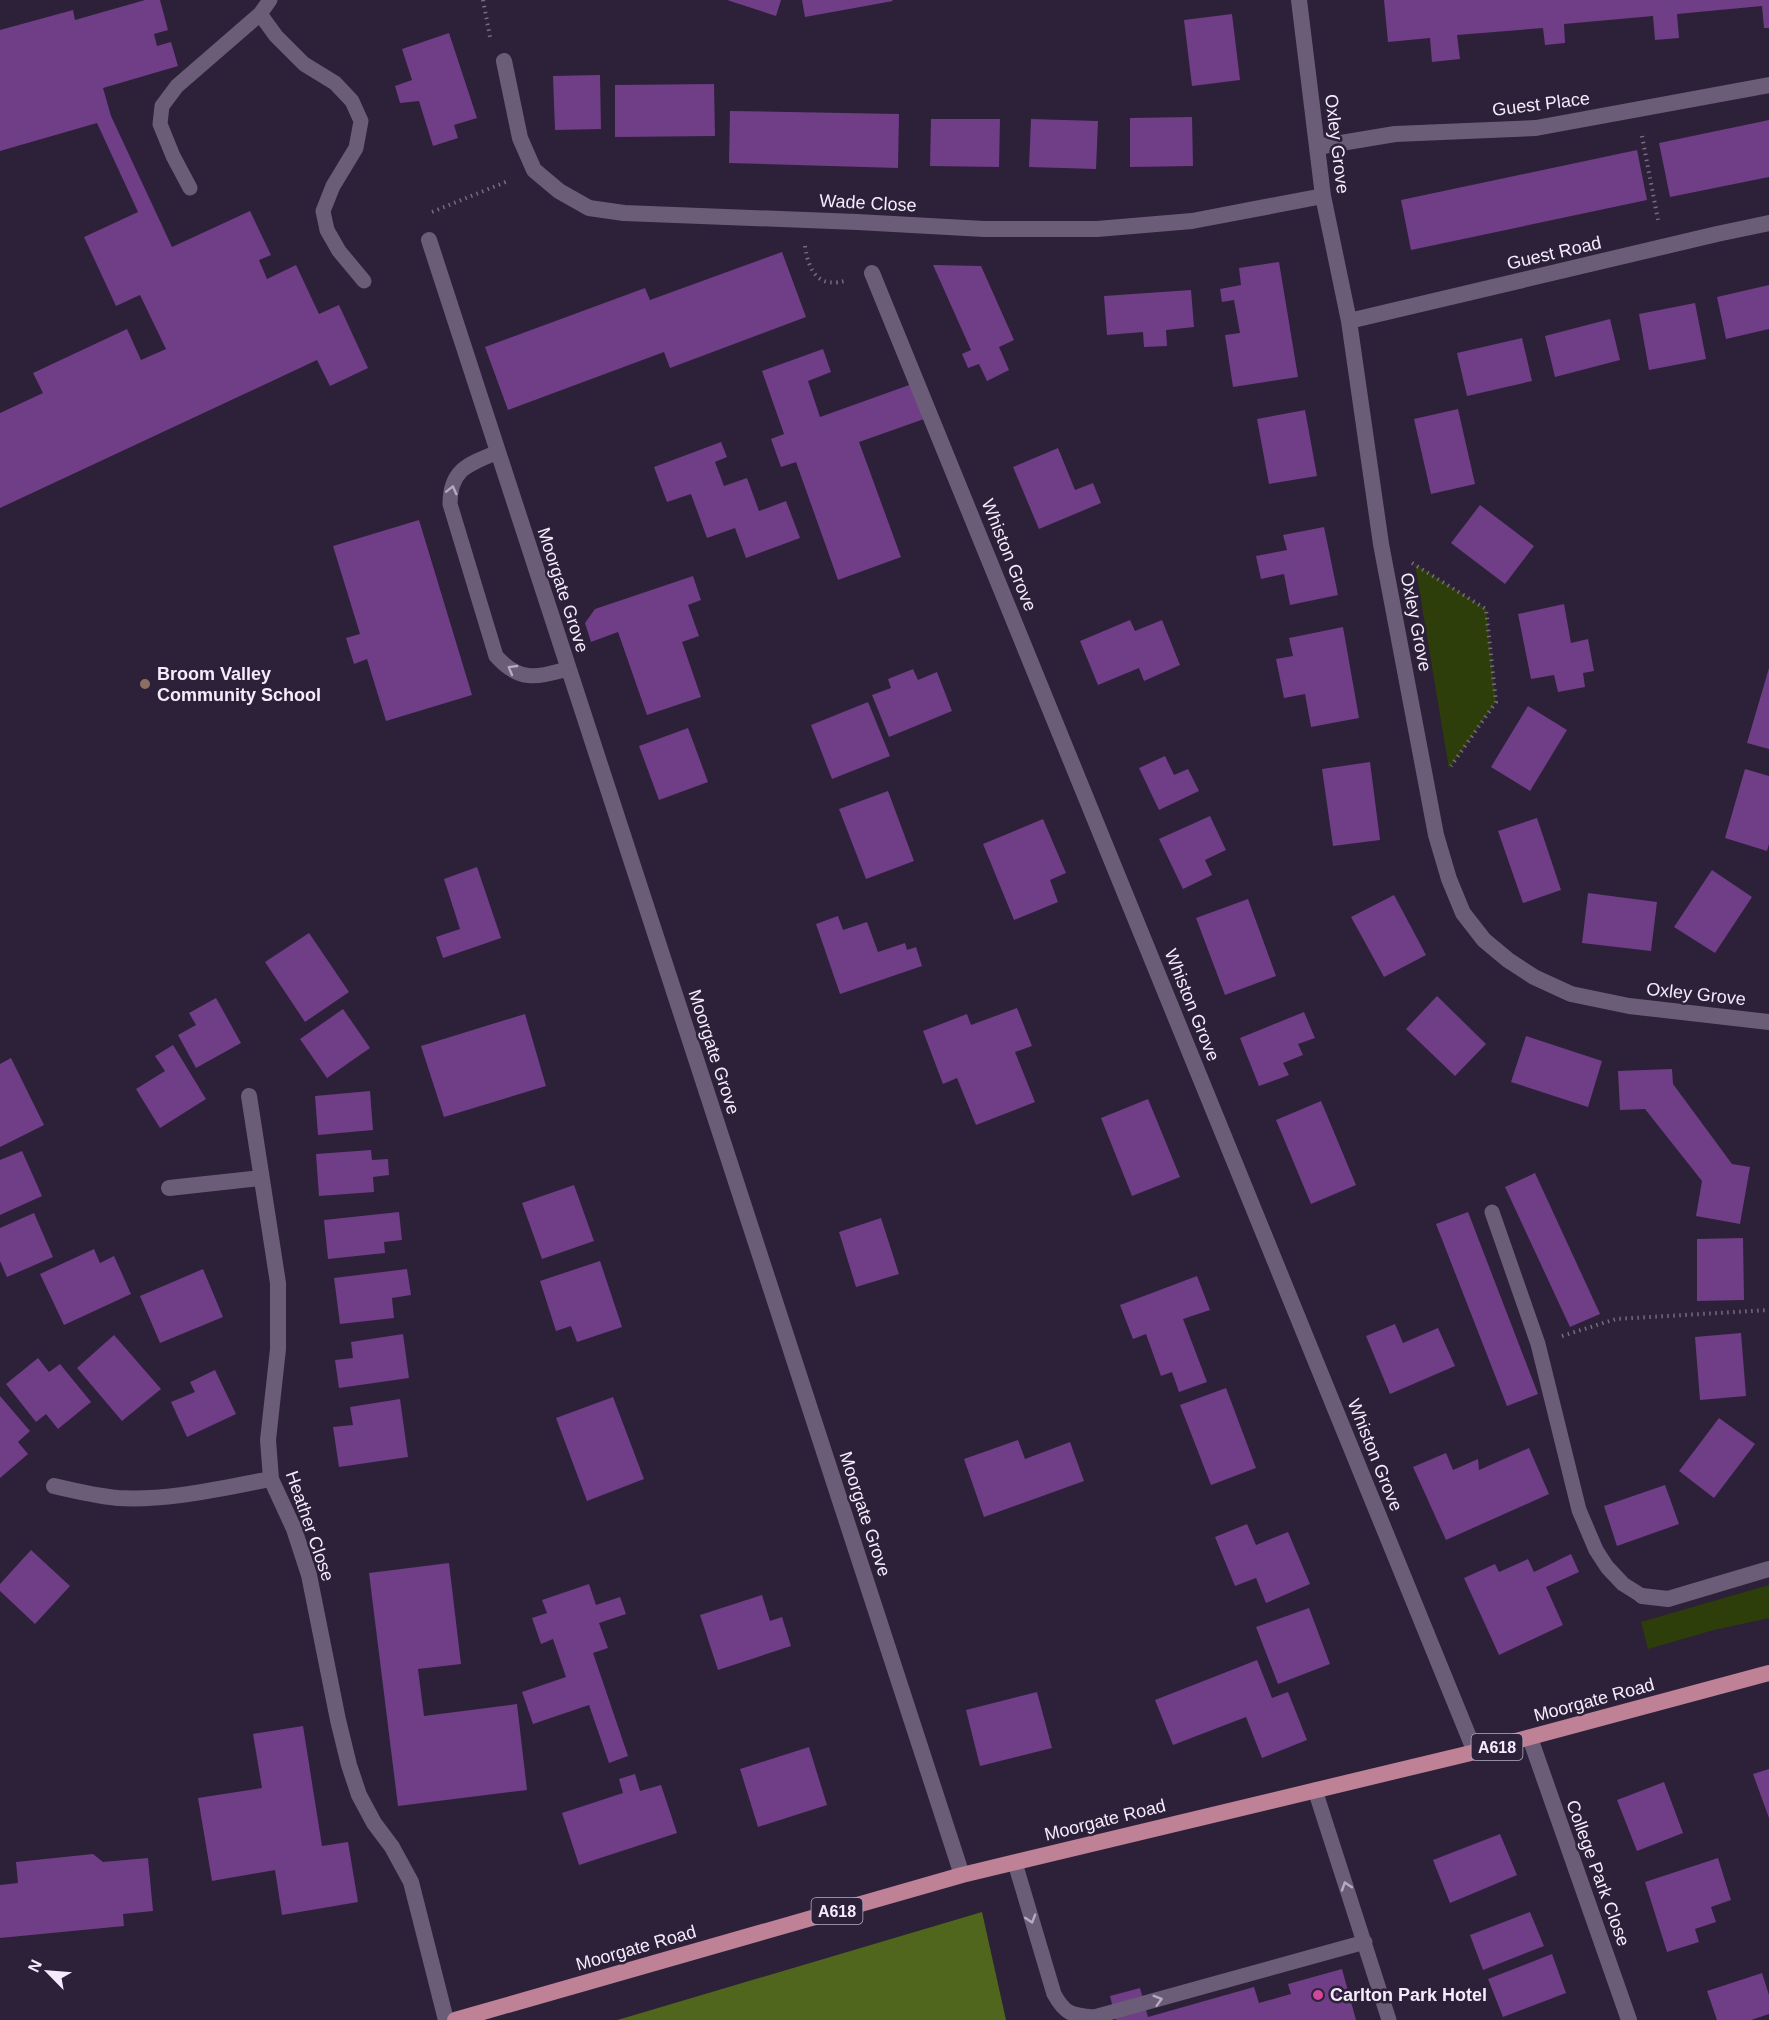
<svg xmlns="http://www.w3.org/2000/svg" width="1769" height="2020" viewBox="0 0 1769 2020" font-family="Helvetica,sans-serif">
	<rect width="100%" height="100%" fill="#2d2039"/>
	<!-- green -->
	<path fill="#2e3e0a" d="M1415 564 1486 609 1496 702 1449 769Z
		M1769 1585V1618L1714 1630 1648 1649 1641 1622Z"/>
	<!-- forest -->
	<path fill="#4f661c" d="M982 1912 1006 2020H617L631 2016Z"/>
	<!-- building -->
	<path fill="#703d87" d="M145 0H160L168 30 154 34 157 46 171 42 178 66 103 88 111 116 172 247 250 211 271 255 259 260 267 279 296 265 319 314 339 305 368 368 330 386 317 360 0 508V413L43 393 33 373 127 329 141 360 166 349 140 295 116 306 84 237 138 212 97 123 0 151V30L73 10 75 20Z
		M727 0H781L776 16Z
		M802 0H892L893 1 805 17Z
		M1384 0H1769V28H1764L1762 6 1677 14 1679 38 1655 40 1653 16 1564 24 1565 43 1545 45 1543 28 1457 35 1460 59 1432 62 1430 38 1388 42Z
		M1232 14 1240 80 1192 86 1184 20Z
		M449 33 477 118 454 125 458 138 433 146 419 101 400 103 395 86 412 80 402 49Z
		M600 75 601 129 555 130 553 76Z
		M714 84 715 136 615 137V85Z
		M730 111 899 114 898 168 729 163Z
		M1192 117 1193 166 1130 167V118Z
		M931 119H1000L999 167 930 166Z
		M1031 119 1098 121 1096 169 1029 167Z
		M1769 120V177L1670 197 1659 143Z
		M1637 150 1647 200 1411 250 1401 200Z
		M782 252 806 317 670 368 664 352 508 410 485 347 645 288 650 300Z
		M1279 262 1298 377 1233 387 1225 335 1240 333 1234 300 1222 302 1220 289 1241 285 1239 268Z
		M933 265 981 266 1014 340 999 347 1009 370 987 381 979 364 968 368 962 354 971 350Z
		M1769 285V329L1726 339 1717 297Z
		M1191 290 1194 327 1166 330 1167 346 1144 347 1143 332 1107 335 1104 296Z
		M1695 303 1706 359 1649 370 1639 314Z
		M1610 319 1620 360 1555 377 1545 336Z
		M1522 338 1532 381 1467 396 1457 353Z
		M823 349 831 372 808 381 820 417 912 384 924 419 859 442 901 557 838 580 796 462 781 467 771 439 784 434 762 371Z
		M1458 409 1475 484 1431 494 1414 419Z
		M1305 410 1317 476 1269 484 1257 419Z
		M721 442 727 457 715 462 724 486 747 478 759 511 786 501 800 538 746 558 735 528 707 538 691 494 667 502 654 467Z
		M1058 448 1075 490 1093 483 1101 503 1039 529 1013 467Z
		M1480 505 1534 546 1505 584 1451 543Z
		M419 520 472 695 386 721 367 659 354 664 346 638 360 634 333 546Z
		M1324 527 1338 595 1290 605 1284 574 1261 579 1256 556 1287 550 1283 535Z
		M693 576 701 600 688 605 699 636 682 642 701 697 647 715 618 632 591 642 585 623 595 609Z
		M1564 604 1571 643 1588 639 1594 671 1583 673 1585 687 1558 692 1554 675 1531 679 1518 614Z
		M1130 620 1135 631 1162 620 1180 665 1144 681 1139 668 1098 685 1080 641Z
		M1343 627 1359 718 1311 727 1305 694 1284 698 1276 659 1293 656 1289 638Z
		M1769 668V749L1747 743Z
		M913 669 918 680 937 672 952 711 889 737 872 695 891 688 888 679Z
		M868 702 890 756 832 779 811 725Z
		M1528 706 1567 730 1530 791 1491 767Z
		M688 728 708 782 659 800 639 746Z
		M1165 756 1174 775 1188 769 1199 791 1159 810 1139 768Z
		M1370 762 1380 840 1333 846 1322 769Z
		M1745 769 1769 776V844L1767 851 1725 838Z
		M888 791 914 861 866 879 839 809Z
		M1210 816 1226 850 1205 860 1212 875 1183 889 1159 839Z
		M1537 818 1561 890 1523 903 1498 831Z
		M1043 819 1066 873 1050 880 1058 902 1014 920 983 844Z
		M477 867 501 938 443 958 436 937 460 929 444 879Z
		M1712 870 1752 897 1715 953 1674 927Z
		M1588 893 1657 902 1651 951 1582 943Z
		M1394 895 1426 955 1384 977 1351 917Z
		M1248 899 1276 976 1225 995 1196 918Z
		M838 916 843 930 867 922 878 952 905 943 907 950 916 947 922 966 840 994 816 924Z
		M309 933 349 992 305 1022 265 962Z
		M1437 996 1486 1044 1455 1076 1406 1029Z
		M216 998 241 1043 196 1068 178 1035 196 1025 189 1013Z
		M1017 1008 1032 1046 1015 1052 1035 1102 976 1125 957 1078 943 1084 923 1031 967 1014 971 1025Z
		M343 1009 370 1048 327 1078 300 1039Z
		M1304 1012 1315 1038 1298 1044 1303 1055 1283 1063 1289 1075 1259 1086 1240 1038Z
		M525 1014 546 1086 444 1117 421 1046Z
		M1526 1036 1602 1061 1588 1107 1511 1082Z
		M173 1045 206 1099 160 1128 136 1089 165 1071 155 1056Z
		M11 1058 44 1125 0 1147V1064Z
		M1672 1069 1673 1084 1732 1164 1750 1167 1740 1224 1696 1216 1702 1181 1645 1109 1620 1110 1618 1071Z
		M370 1091 373 1130 318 1135 315 1096Z
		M1148 1099 1180 1177 1132 1196 1101 1118Z
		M1321 1101 1356 1185 1311 1204 1276 1120Z
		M371 1150 372 1160 388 1159 389 1175 373 1177 374 1192 319 1196 316 1154Z
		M22 1151 42 1196 0 1215V1160Z
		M1535 1173 1600 1314 1570 1327 1505 1187Z
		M574 1185 594 1241 542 1259 522 1203Z
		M399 1212 402 1240 384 1242 385 1253 328 1259 324 1220Z
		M1468 1212 1538 1394 1507 1406 1436 1224Z
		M34 1213 53 1257 7 1277 0 1261V1228Z
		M881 1218 899 1274 856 1287 839 1232Z
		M1743 1238 1744 1300 1697 1301V1239Z
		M94 1249 100 1263 114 1256 131 1294 64 1325 40 1274Z
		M600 1261 622 1327 577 1342 571 1326 556 1331 540 1281Z
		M203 1269 223 1317 160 1343 140 1296Z
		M407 1269 411 1295 392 1298 394 1318 340 1324 334 1278Z
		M1197 1276 1210 1310 1183 1319 1207 1382 1179 1392 1172 1372 1161 1376 1146 1334 1133 1339 1120 1305Z
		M1395 1324 1403 1343 1438 1328 1455 1366 1390 1394 1366 1336Z
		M1741 1333 1746 1396 1700 1400 1695 1337Z
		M403 1334 409 1378 339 1388 335 1360 353 1358 351 1342Z
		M114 1335 161 1389 122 1421 77 1368Z
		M38 1358 49 1372 60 1364 91 1402 58 1429 46 1414 36 1422 6 1384Z
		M215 1370 236 1414 187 1437 171 1402 195 1392 190 1382Z
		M1226 1388 1256 1468 1211 1485 1180 1405Z
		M0 1396 30 1431 18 1442 28 1454 0 1478Z
		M613 1397 644 1479 587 1501 556 1418Z
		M400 1399 408 1457 339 1467 333 1427 353 1425 350 1407Z
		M1719 1418 1755 1444 1714 1498 1679 1471Z
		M1018 1440 1025 1459 1070 1442 1084 1481 984 1517 964 1459Z
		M1529 1448 1549 1494 1446 1540 1413 1467 1446 1453 1453 1470 1478 1459 1479 1470Z
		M1665 1485 1679 1524 1617 1546 1604 1506Z
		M1247 1524 1256 1545 1288 1532 1310 1584 1266 1603 1256 1578 1235 1586 1215 1537Z
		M31 1550 70 1586 35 1624 0 1591V1584Z
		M1571 1554 1579 1572 1546 1587 1563 1625 1499 1655 1464 1578 1495 1564 1499 1572 1528 1559 1534 1572Z
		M449 1563 461 1664 418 1669 424 1716 517 1704 527 1790 398 1806 369 1573Z
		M589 1584 596 1605 620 1597 626 1614 599 1623 608 1648 593 1653 628 1756 609 1763 589 1705 533 1724 522 1692 566 1677 553 1639 541 1644 532 1618 547 1613 542 1600Z
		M762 1595 770 1621 782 1617 791 1646 718 1670 700 1615Z
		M1309 1608 1330 1664 1278 1684 1256 1627Z
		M1257 1660 1272 1698 1288 1692 1307 1740 1262 1758 1246 1717 1173 1745 1155 1700Z
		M1037 1692 1052 1748 980 1766 966 1710Z
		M303 1726 322 1846 348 1842 358 1902 282 1915 275 1870 212 1881 198 1798 262 1788 253 1734Z
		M809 1747 827 1805 758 1827 740 1769Z
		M1769 1769V1818L1753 1774Z
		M635 1774 640 1791 661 1785 677 1833 579 1865 562 1813 623 1793 619 1779Z
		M1664 1782 1683 1833 1637 1851 1617 1800Z
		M1500 1834 1517 1875 1450 1903 1433 1860Z
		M93 1854 103 1862 148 1858 153 1911 123 1914 124 1926 0 1938V1885L18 1883 16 1862Z
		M1718 1858 1731 1900 1711 1907 1716 1922 1695 1929 1699 1942 1667 1952 1645 1882Z
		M1530 1912 1544 1946 1483 1970 1470 1935Z
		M1552 1954 1566 1993 1503 2017 1488 1979Z
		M1342 1969 1356 2020H1116L1110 1996 1140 1988 1148 2017 1254 1987 1259 2003 1291 1994 1288 1984Z
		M1762 1973 1769 1995V2014L1751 2020H1717L1707 1991Z"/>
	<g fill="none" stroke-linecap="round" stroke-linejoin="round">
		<!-- path -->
		<path stroke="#766b80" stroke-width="4" stroke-dasharray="1.5 4.5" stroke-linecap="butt" d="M483 0 490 37
			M1642 136 1658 220
			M432 212 508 181
			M805 246C809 273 819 289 848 280
			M1412 563 1486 609 1496 702 1451 766
			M1562 1336 1616 1319 1769 1310"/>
		<!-- service -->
		<path stroke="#6b5c78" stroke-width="15" d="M260 14 276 36 304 64 335 83 352 101 361 121 356 148 333 186 323 211 327 230 339 251 364 281
			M190 188 173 156 160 124 162 106 177 86 260 14 270 0
			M498 452C469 464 450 469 450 504L496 656C520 683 537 677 568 669
			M1492 1212 1538 1344 1579 1510 1596 1550 1607 1567 1623 1584 1642 1596
			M1315 1790 1389 2020
			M1015 1863 1054 1994C1065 2014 1071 2015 1094 2017L1365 1942"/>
		<!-- minor -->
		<path stroke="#6b5c78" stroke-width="16" d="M1299 0 1323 196 1349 321 1381 544 1436 835 1449 879 1463 913 1484 940 1508 960 1534 977 1571 994 1629 1006 1769 1022
			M504 61 520 138 534 170 559 191 589 208 624 213 857 222 984 229H1097L1192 221 1323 196
			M1317 147 1395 134 1536 128 1769 85
			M429 240 962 1875
			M872 273 1475 1752
			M1349 321 1717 234 1769 223
			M249 1096 278 1283V1349L268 1440 271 1479 294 1529 309 1575 338 1720 349 1765 359 1795 374 1823 392 1847 411 1882 446 2020
			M169 1188 261 1178
			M54 1486C75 1491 96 1496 118 1498 169 1501 221 1488 271 1479
			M1642 1596 1668 1599 1769 1569
			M1530 1738 1629 2020"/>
		<!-- primary -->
		<path stroke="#bf8196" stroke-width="16" d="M455 2020 962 1875 1475 1752 1769 1673"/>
	</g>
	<!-- one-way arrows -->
	<defs><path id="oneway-chevron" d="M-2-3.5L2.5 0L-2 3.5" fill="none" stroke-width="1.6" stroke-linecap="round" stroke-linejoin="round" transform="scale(1.5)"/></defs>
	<g stroke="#b6abc1">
		<use href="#oneway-chevron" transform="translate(452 490) rotate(-76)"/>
		<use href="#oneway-chevron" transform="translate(512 669) rotate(-150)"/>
		<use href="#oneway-chevron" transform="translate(1346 1886) rotate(-108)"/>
		<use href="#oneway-chevron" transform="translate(1031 1919) rotate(73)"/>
		<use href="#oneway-chevron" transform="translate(1158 2000) rotate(-16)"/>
	</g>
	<!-- markers -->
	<circle fill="#8d6e63" stroke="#2d2039" stroke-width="2" cx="145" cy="684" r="6"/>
	<circle fill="#d1479c" stroke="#2d2039" stroke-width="2" cx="1318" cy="1995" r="6"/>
	<g text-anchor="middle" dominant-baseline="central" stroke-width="5" stroke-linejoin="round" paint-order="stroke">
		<!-- shield labels -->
		<g fill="#2d2039" stroke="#b8afc2" stroke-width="1.5">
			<rect x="1471.5" y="1734" width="51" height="26" rx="4.5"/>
			<rect x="811.5" y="1898" width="51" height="26" rx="4.5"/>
		</g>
		<g font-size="16" font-weight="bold" fill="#f4ecfc">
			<text x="1497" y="1747">A618</text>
			<text x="837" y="1911">A618</text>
		</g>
		<!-- street labels -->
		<g font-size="18" fill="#f4ecfc" stroke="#2d2039">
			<text transform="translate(1541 104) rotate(-7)">Guest Place</text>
			<text transform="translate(1337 144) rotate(83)">Oxley Grove</text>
			<text transform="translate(868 203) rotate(3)">Wade Close</text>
			<text transform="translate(1554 253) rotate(-13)">Guest Road</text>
			<text transform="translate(1009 555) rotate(68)">Whiston Grove</text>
			<text transform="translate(563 590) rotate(72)">Moorgate Grove</text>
			<text transform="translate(1416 622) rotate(79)">Oxley Grove</text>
			<text transform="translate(1696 994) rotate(6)">Oxley Grove</text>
			<text transform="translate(1192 1005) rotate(68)">Whiston Grove</text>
			<text transform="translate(714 1052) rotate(72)">Moorgate Grove</text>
			<text transform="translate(1375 1455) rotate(68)">Whiston Grove</text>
			<text transform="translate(865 1514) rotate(72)">Moorgate Grove</text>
			<text transform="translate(310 1526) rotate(71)">Heather Close</text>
			<text transform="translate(1594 1700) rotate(-15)">Moorgate Road</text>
			<text transform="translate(1105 1820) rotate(-14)">Moorgate Road</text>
			<text transform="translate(1598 1873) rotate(70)">College Park Close</text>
			<text transform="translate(636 1948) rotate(-16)">Moorgate Road</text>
		</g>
		<!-- poi labels -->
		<g font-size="18" font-weight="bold" fill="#f4ecfc" stroke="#2d2039" text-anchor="start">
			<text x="157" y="674">Broom Valley<tspan x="157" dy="21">Community School</tspan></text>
			<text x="1330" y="1995">Carlton Park Hotel</text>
		</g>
	</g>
	<!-- north arrow -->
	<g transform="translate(48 1972) rotate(295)" stroke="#2d2039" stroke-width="4.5" paint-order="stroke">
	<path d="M0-4.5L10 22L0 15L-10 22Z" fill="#f4ecfc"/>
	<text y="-9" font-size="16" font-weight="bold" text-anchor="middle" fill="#f4ecfc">N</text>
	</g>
</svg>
